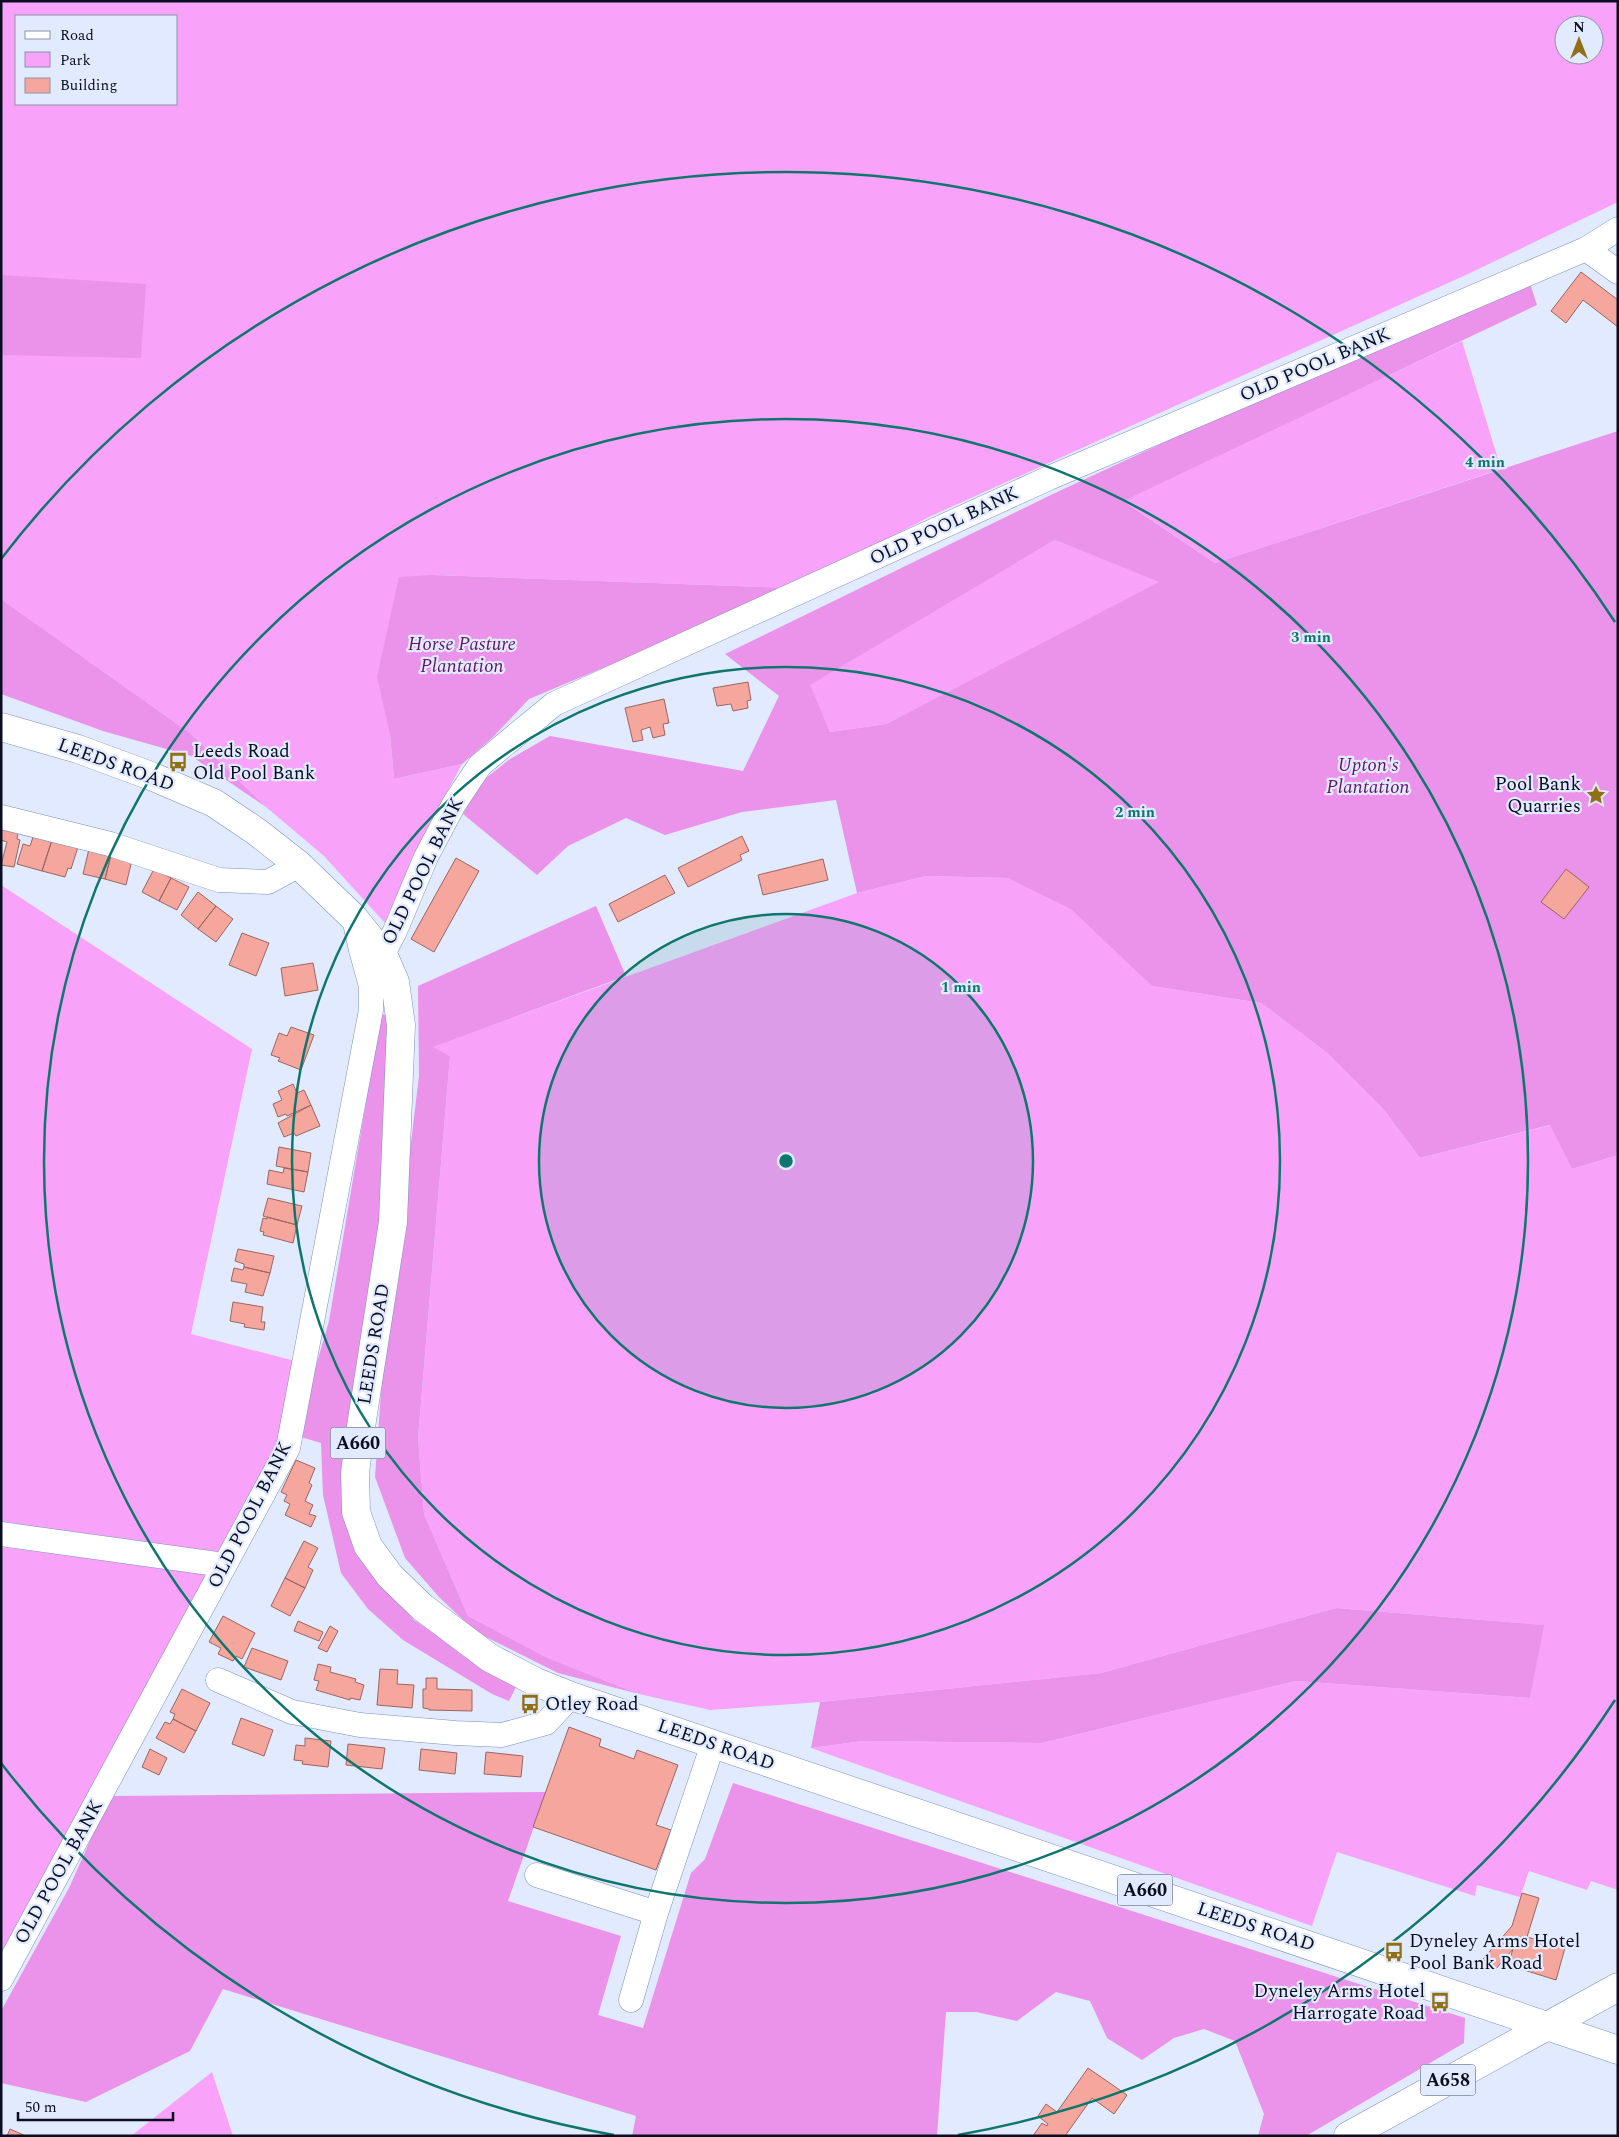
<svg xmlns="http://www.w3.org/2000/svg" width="1619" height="2137" viewBox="0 0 1619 2137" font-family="Spectral,serif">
	<rect width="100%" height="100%" fill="#e2eaff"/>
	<!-- green -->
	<path fill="#f9a2f9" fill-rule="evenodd" d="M1 1H1618V202L1468 274 931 516 793 588 434 575 390 734 394 779 462 764C435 814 407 867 391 922L385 923 324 856 266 807 190 733 1 599ZM16 16H176V104H16ZM1564 25H1594V55H1564Z
		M1462 341 1501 469 1215 563 1122 500Z
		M1055 540 1160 582 886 724 830 732 809 685Z
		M926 876 1008 878 1073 908 1152 986 1261 1003 1326 1052 1384 1110 1420 1158 1551 1125 1572 1169 1618 1155V1890L1591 1881 1587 1890 1529 1871 1520 1897 1477 1885 1475 1896 1337 1852 1312 1926 811 1748 863 1741 1042 1743 1296 1681 1530 1698 1543 1625 1336 1608 1101 1673 820 1702 710 1710 639 1694 548 1658 468 1616 424 1514 418 1438 450 1056 432 1047 857 893Z
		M1 885 252 1049 191 1334 295 1361 271 1466 214 1558 1 1521Z
		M1 1547 200 1572 207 1575 1 1961Z
		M212 2072 233 2136H131Z"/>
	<!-- forest -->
	<path fill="#eb92eb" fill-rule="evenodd" d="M1527 274 1537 305 1123 501 1215 563 1618 431V1155L1572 1169 1550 1125 1420 1158 1384 1110 1326 1052 1261 1003 1152 986 1071 909 1008 878 926 876 857 893 836 800 742 812 665 835 626 818 568 846 537 875 463 814 481 782 510 759 550 736 743 771 779 696 725 654 1053 494ZM1055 540 1159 582 886 724 830 732 810 685Z
		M1 275 146 284 141 358 1 355Z
		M434 575 793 588 529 699 494 736 462 764 394 779 390 734 377 677 399 577Z
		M1 599 190 733 266 807 191 756 103 731 1 694Z
		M596 906 626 976 433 1047 450 1056 418 1438 424 1514 468 1616 548 1658 639 1694 558 1673 476 1632 439 1597 405 1558 375 1477 381 1392 419 1076 418 986Z
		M381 1014 390 1016 379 1232 345 1507 364 1563 414 1620 491 1671 518 1683 509 1701 492 1694 403 1640 368 1609 341 1573 323 1495 321 1443 301 1437 303 1411 329 1321Z
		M1336 1608 1544 1625 1530 1698 1296 1681 1042 1743 863 1741 811 1748 820 1702 1101 1673Z
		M733 1783 1465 2018 1464 2043 1306 2136H1258L1264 2114 1235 2041 1204 2029 1174 2038 1142 2060 1107 2038 1090 2001 1056 1992 1017 2021 976 2012H946L937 2136H632L636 2116 223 1989 190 2051 86 2102 1 2083V2011L69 1888 110 1796 546 1792 508 1901 621 1936 598 2015 643 2028 691 1873 705 1859Z"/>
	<!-- building -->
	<path fill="#f5a79e" stroke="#9c655f" d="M1581 272 1618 300V327L1583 300 1566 323 1551 311Z
		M748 682 751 700 747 701 748 708 733 711 731 704 717 706 713 688Z
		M664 699 669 723 663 724 665 735 653 738 650 727 641 730 643 740 633 742 625 708Z
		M1 823 19 827 17 839 20 840 14 867 1 865 7 842 1 840Z
		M34 834 52 840 42 871 17 864 23 844 30 846Z
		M742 836 749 851 740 855 742 860 688 887 678 868Z
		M52 840 78 847 71 869 68 868 65 877 42 871Z
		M89 849 111 855 105 879 83 874Z
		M111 855 132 860 126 885 105 879Z
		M456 858 479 871 434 952 411 939Z
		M823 859 828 880 763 895 758 875Z
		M154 869 171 878 159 901 142 892Z
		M1566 869 1589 887 1564 919 1541 902Z
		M665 875 675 893 618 922 609 904Z
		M171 878 189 887 177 910 159 901Z
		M198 892 216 906 198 929 181 915Z
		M216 906 233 919 216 942 198 929Z
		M242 933 269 943 256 976 229 965Z
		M313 963 318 990 285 996 281 968Z
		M291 1027 314 1035 301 1070 278 1061 280 1058 271 1055 279 1033 287 1036Z
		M293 1084 297 1093 304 1090 311 1105 287 1116 286 1114 278 1117 273 1104 282 1100 278 1091Z
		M311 1105 320 1126 296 1136 294 1133 284 1137 278 1123Z
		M279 1147 311 1153 308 1172 276 1166Z
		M284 1168 308 1172 304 1192 267 1184 269 1170 283 1173Z
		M268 1198 302 1206 297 1225 263 1216Z
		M267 1217 297 1225 293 1243 263 1235 264 1232 260 1231 263 1218 267 1219Z
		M238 1249 274 1256 270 1273 244 1267V1264L235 1261Z
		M244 1267 270 1273 263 1296 245 1292 247 1284 231 1281 234 1268 243 1270Z
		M233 1302 263 1307 261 1322H265L264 1330 244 1327 245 1324 230 1321Z
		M296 1460 315 1468 309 1483 312 1485 305 1501 313 1505 309 1514 316 1516 311 1527 285 1515 290 1504 284 1501 287 1495 281 1492Z
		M304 1541 318 1548 308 1567 313 1570 305 1588 285 1578Z
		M285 1578 305 1588 290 1616 271 1606Z
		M223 1616 255 1633 242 1659 236 1656 233 1661 218 1654 221 1648 209 1642Z
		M298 1621 323 1632 319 1641 294 1631Z
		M330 1626 338 1631 327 1652 318 1648Z
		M252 1648 288 1661 281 1680 244 1667Z
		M318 1664 331 1667 330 1672 356 1679 355 1682 364 1685 360 1700 350 1698V1700L316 1690 319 1681 314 1680Z
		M380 1669 398 1670 397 1684 414 1685 412 1708 377 1705Z
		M426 1678H437V1689L472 1690V1711L429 1710V1709L423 1708V1689H426Z
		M182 1689 210 1703 196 1731 173 1719 175 1714 170 1712Z
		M241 1718 273 1730 264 1756 232 1744Z
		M173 1719 196 1731 184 1753 156 1738 165 1722 170 1724Z
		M569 1727 601 1739 599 1746 634 1759 637 1750 678 1765 656 1825 671 1830 656 1870 533 1827Z
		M305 1738 331 1741 328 1767 302 1764 303 1761 294 1760 296 1745 305 1746Z
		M348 1744 385 1748 382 1769 346 1765Z
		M150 1749 167 1758 159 1775 142 1767Z
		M421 1749 457 1753 455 1774 419 1770Z
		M486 1752 523 1756 521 1777 484 1774Z
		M1522 1893 1539 1898 1527 1937 1565 1948 1556 1980 1508 1965 1513 1949 1495 1970 1483 1959 1512 1926Z
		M1088 2068 1127 2095 1114 2114 1092 2098 1065 2136H1033L1042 2123 1047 2126 1048 2124 1038 2116 1046 2104 1057 2112Z
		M10 2129 26 2136H7Z"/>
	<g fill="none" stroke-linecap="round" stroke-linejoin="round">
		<defs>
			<path id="minor" d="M1586 249 1618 272
				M1 817 110 844 219 880 268 882 299 865
				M383 954 395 931 426 857 454 804 480 765 554 704 1049 478 1586 249 1618 229
				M1 1534 224 1565
				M218 1680 292 1712 360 1725 455 1733 502 1735 546 1723 571 1696
				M537 1875 656 1913 713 1744
				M1 1979 288 1448 371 1010V986L361 950 354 918
				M631 2000 656 1913"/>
			<path id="highway" d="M1 727 78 749 151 776 214 803 257 832 299 865 354 918 383 954 395 982 401 1025 393 1222 360 1433 355 1473 356 1512 368 1546 390 1576 422 1607 490 1658 536 1682 571 1696 1618 2050
				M1348 2136 1618 1987"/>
		</defs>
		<!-- minor casing -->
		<use href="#minor" stroke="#7c90be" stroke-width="25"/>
		<!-- highway casing -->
		<use href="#highway" stroke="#7c90be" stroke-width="29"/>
		<!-- minor -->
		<use href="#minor" stroke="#fff" stroke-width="24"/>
		<!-- highway -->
		<use href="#highway" stroke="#fff" stroke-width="28"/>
	</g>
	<!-- distance rings -->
	<circle cx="786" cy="1161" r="247" fill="#0f766e" fill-opacity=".12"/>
	<g fill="none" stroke="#0f766e" stroke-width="2.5">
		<circle cx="786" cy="1161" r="247"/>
		<circle cx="786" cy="1161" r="494"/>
		<circle cx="786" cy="1161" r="742"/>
		<path d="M1615 1700A989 989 0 0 1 958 2135M614 2135A989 989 0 0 1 1 1763M1 559A989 989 0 0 1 1615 622"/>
	</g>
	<!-- icons -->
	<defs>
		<symbol id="bus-bare" viewBox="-9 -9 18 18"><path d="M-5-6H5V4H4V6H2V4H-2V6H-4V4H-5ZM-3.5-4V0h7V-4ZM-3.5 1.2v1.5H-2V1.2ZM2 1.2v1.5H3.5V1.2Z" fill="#907015" stroke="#e2eaff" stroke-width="2.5" paint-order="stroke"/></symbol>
		<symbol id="sight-bare" viewBox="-9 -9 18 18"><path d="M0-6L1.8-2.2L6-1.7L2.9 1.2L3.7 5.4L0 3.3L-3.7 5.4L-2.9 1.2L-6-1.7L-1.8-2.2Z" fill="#907015" stroke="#e2eaff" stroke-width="2.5" paint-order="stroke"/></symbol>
	</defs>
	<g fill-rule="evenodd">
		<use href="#bus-bare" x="164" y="748" width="28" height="28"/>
		<use href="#sight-bare" x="1582" y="781" width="28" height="28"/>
		<use href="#bus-bare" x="516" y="1690" width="28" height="28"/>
		<use href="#bus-bare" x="1380" y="1938" width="28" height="28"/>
		<use href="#bus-bare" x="1426" y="1988" width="28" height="28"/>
	</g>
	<g text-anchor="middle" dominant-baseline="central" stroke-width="4.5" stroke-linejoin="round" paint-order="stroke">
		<!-- shield labels -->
		<g fill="#e2eaff" stroke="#4a5163" stroke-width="1">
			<rect x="330.5" y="1427.5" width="55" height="31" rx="4"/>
			<rect x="1117.5" y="1874.5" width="55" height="31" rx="4"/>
			<rect x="1420.5" y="2064.5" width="55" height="31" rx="4"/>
		</g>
		<g font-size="18" font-weight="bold" fill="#090f20">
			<text x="358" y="1443">A660</text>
			<text x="1145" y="1890">A660</text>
			<text x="1448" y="2080">A658</text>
		</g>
		<!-- street labels -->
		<g font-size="19" fill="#090f20" stroke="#e2eaff">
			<text transform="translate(1315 365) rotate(-23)">OLD POOL BANK</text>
			<text transform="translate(944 526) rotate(-25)">OLD POOL BANK</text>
			<text transform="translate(116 765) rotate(20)">LEEDS ROAD</text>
			<text transform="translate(423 871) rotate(-64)">OLD POOL BANK</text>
			<text transform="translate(374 1344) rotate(-81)">LEEDS ROAD</text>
			<text transform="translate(250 1515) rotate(-63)">OLD POOL BANK</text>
			<text transform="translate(716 1745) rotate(19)">LEEDS ROAD</text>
			<text transform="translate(59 1872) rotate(-61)">OLD POOL BANK</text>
			<text transform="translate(1256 1927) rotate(18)">LEEDS ROAD</text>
		</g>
		<!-- park labels -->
		<g font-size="19" font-style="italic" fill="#641566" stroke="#e2eaff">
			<text x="462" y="644">Horse Pasture<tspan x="462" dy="22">Plantation</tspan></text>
			<text x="1368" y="765">Upton's<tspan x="1368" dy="22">Plantation</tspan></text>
		</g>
		<!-- poi labels -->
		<g font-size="19" fill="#090f20" stroke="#e2eaff" text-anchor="start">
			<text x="193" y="751">Leeds Road<tspan x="193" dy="22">Old Pool Bank</tspan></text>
			<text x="1581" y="784" text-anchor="end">Pool Bank<tspan x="1581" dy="22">Quarries</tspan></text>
			<text x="545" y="1704">Otley Road</text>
			<text x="1409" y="1941">Dyneley Arms Hotel<tspan x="1409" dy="22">Pool Bank Road</tspan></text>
			<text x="1425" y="1991" text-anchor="end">Dyneley Arms Hotel<tspan x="1425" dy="22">Harrogate Road</tspan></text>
		</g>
	</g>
	<circle cx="786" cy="1161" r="8" fill="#0f766e" stroke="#e2eaff" stroke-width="2.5"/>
	<g font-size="15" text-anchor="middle" font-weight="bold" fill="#0f766e" stroke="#e2eaff" stroke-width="4.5" stroke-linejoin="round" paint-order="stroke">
		<text x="1485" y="467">4 min</text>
		<text x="1311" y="642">3 min</text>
		<text x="1135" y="817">2 min</text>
		<text x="961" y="992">1 min</text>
	</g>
	<!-- border -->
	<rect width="1619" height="2137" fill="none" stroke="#090f20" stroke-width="5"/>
	<!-- legend -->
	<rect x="15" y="15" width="162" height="90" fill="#e2eaff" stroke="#8b92a6"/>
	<rect x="25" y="31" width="25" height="8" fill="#ffffff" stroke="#8b92a6"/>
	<text x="60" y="40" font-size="15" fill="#090f20">Road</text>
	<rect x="25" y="52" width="25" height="15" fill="#f9a2f9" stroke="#8b92a6"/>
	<text x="60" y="65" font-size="15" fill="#090f20">Park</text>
	<rect x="25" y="78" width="25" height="15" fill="#f5a79e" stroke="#8b92a6"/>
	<text x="60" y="90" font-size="15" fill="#090f20">Building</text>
	<!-- north arrow -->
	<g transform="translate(1579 40)"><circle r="24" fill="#e2eaff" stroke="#8b92a6"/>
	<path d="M0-4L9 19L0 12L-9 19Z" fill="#907015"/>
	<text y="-8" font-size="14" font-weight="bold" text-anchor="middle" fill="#090f20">N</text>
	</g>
	<!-- scale -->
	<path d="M18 2112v8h155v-8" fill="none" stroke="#090f20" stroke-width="2.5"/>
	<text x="25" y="2112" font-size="15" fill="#090f20" stroke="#e2eaff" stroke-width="4" paint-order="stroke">50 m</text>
</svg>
